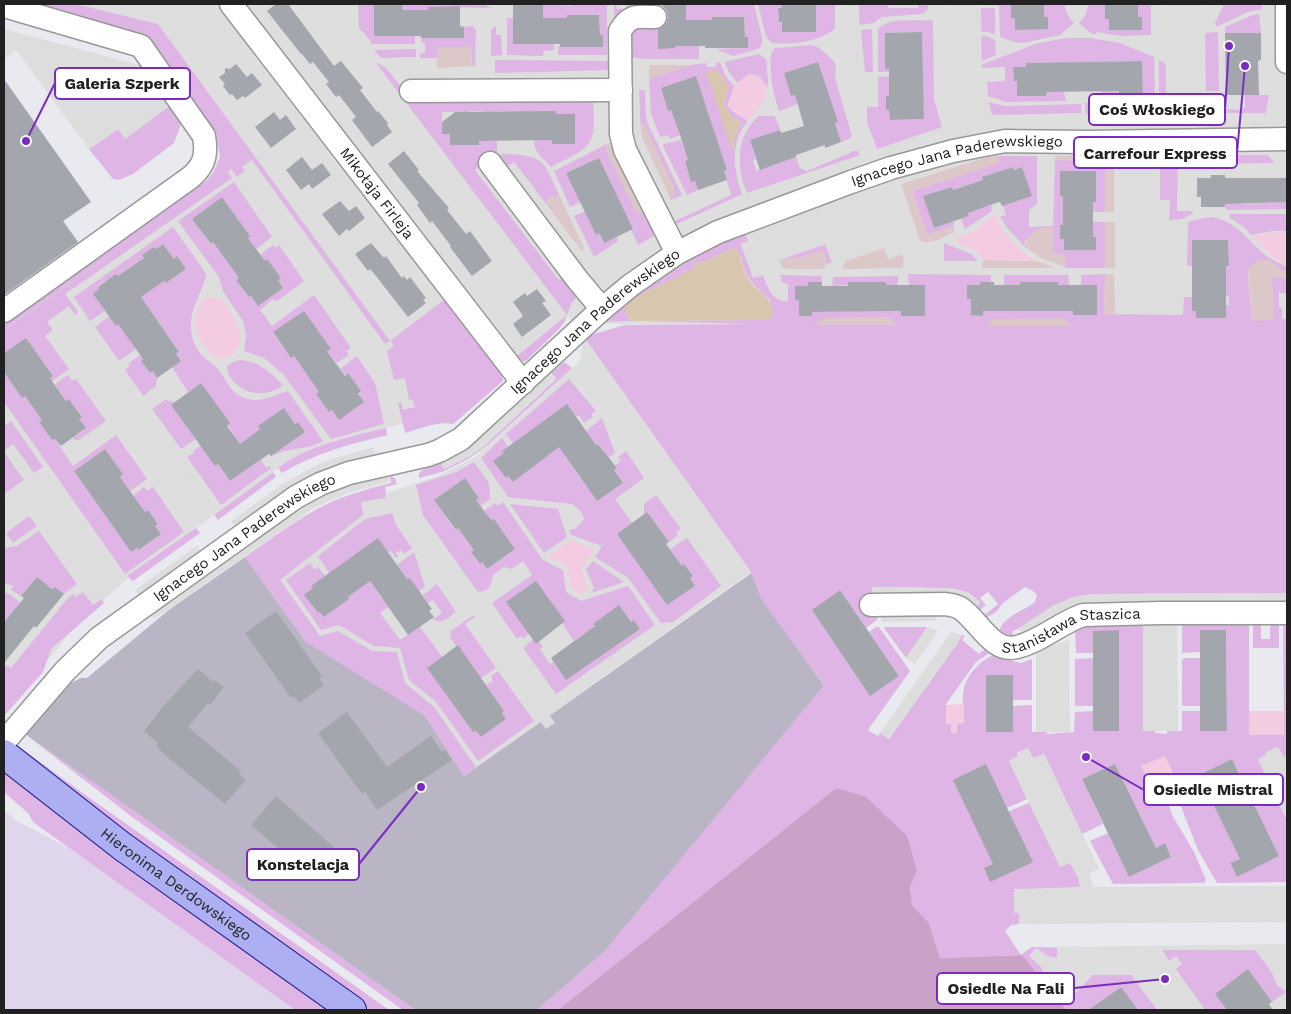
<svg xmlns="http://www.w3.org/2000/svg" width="1291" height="1014" viewBox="0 0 1291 1014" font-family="'Work Sans',sans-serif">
	<rect width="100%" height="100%" fill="#e9e9f0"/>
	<!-- residential -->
	<path fill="#dededf" d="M76 4H1287V327L574 324 567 315 517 356 462 287 444 414 333 441 287 462 128 578 77 624 28 685 4 688V329L253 154 158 24Z
		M584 337 751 572 464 776 306 642 250 564 321 515 438 476 472 459 486 448 580 361Z
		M1287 944V1010H1066L1024 952 1032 947Z"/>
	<!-- construction -->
	<path fill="#bab5c4" d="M245 557 306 642 353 663 425 716 464 776 753 572 762 599 825 687 604 952 537 1010H415L29 737 23 731 56 692 69 684 81 678H87L170 609Z"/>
	<!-- farmland -->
	<path fill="#e0d6ec" d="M4 809 15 820 69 848 295 1010H4Z"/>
	<!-- grass -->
	<path fill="#deb5e4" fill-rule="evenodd" d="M14 4H76L158 24 390 341 445 299 504 374 502 376 503 381 453 424C436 421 421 429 405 433L398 403 401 402 403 410 415 407 413 400H409L405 378 394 380 387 351 394 346 391 341 385 344 252 160 242 167 245 171 237 177 231 169 228 172 232 178 65 294 78 312 75 315 69 306 47 322 53 330 45 336 69 369 52 381 50 378 53 376 26 338 4 353V325L206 181 213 173 220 157 216 132 164 60ZM184 203 7 328H6Z
		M358 4H374V26L376 35 374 36H415V44H372L365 34 359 29Z
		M402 4H482L492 8 428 7V10H402Z
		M541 4H556L570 6 572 4H607V55H558V46L603 47V35H600L599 15H567V18H541Z
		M616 4 617 9H626L627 4H655V29H658V48H675V46H699V59H644L628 57 629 33 646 8 628 7 614 22V6Z
		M686 4H754L762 37V44L758 49 733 56 715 49 748 48V37H745L744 17H712V20H686Z
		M758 4H782V8H778L779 22H782L783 32 816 31V4H835V29C817 42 794 45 772 43L766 37Z
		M859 4H888V8H918L919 4H928V9L923 14 881 17 874 23 859 25Z
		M999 4H1011V18H1015V29L1048 17H1044V4H1064L1067 14 1074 23 1060 35 1023 43 1014 42 1000 37Z
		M1089 4H1105V19H1109V30H1142V17H1138V4H1151V35L1121 36 1097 32 1096 34H1092L1079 23 1085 16Z
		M1224 4H1262V9L1248 12 1216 27 1215 23Z
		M981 8H995V35L989 32H981Z
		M1259 14 1261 33H1225V27L1253 15Z
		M507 18H513V35H515V43L513 44H554V50L544 51 543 56 507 55Z
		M932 20 933 22 934 99 942 127 877 149 867 122V107H878V77L889 76V96L886 97V110H889L890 120 924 119 923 84 920 74 923 73 922 32 885 33 889 72H878V29C891 16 915 22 932 20Z
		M472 26 476 30 475 66H472L471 49 437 52V58H420V53H425V43H421V38H464V27Z
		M496 26V35H501L502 55 491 56V30Z
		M872 29 873 72H865L861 30Z
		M1218 32 1219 91H1206L1205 33Z
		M981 36H986L995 40 996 55 981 61Z
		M1067 38H1089L1120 43 1154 57 1155 98 1102 99 1101 91H1119L1120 95H1143L1142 61 1026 63V67H1013L1014 80 1017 81V96H1046L1047 92H1064L1066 101 1006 102 988 96 987 82 1005 81V67L981 68V65L1038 43Z
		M812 45C822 48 829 56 836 64L835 78 852 136 849 139 841 142 835 123 830 100 818 62 784 73 791 95H795L798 104 779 111C773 93 768 70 772 51L775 48Z
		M416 49V57L381 58 374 50Z
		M759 54 766 59 768 81 767 88 760 77 749 74 738 83 730 74 724 62Z
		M495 60 609 61 610 70 495 73Z
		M1159 60 1166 64V105L1176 106V113L1159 114Z
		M720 62 726 77 734 86 728 106 735 113 748 121C730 141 733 170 742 194L677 224 675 221 731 195 724 171 727 170 724 161 721 162 715 143 718 142 708 122 711 120 706 106 703 107V98L696 76 661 88 668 110H671L680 135 670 139 668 135 660 137 651 114 649 79 691 65 706 63 707 67H716V63ZM707 72 728 86 724 105 731 116 741 122 734 139 733 151Z
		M376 63 385 67 403 89 593 96C595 147 596 145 551 167 543 157 534 154 534 140H552V144H575V114H556L555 111H547V114H537V111H529V114L499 111V115L484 111H469L468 115H462L461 112H442V134H450V145H479V141L497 140V151L475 170 559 280 568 273 581 292 571 304 565 321 560 328 527 360 524 362 517 356 567 315Z
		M639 90H645L646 118 648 124 682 195 671 200 669 197 675 194 644 124 640 125Z
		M1245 95H1269L1266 113H1194V107L1240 110 1245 107Z
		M989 102 1004 106 1081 104V113L992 115Z
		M1085 103H1154V113L1086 114Z
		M170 105 182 121 174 143 133 174 119 180 113 179 89 149 118 129 125 138Z
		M758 116H775L780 130 750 140 756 159 753 160 756 171 796 157 800 168 807 171 854 151H858L860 155 747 193C740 177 737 156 743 139 746 130 752 123 758 116Z
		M681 140 688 160 685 161 691 181H695L698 190 687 195 663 146 664 144Z
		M607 144 606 151 657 234 638 245 631 230 633 229 628 218 625 219 621 212 624 210 609 187 612 185 599 158 566 173 583 201 570 207 554 171Z
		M501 154C545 155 543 159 560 197L556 196 547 200V205L514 162 504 169 496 159Z
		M1171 155H1178L1177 211H1193L1192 214 1182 219 1169 220 1170 200H1160V166H1170Z
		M1197 155H1268L1273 161V163L1197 164Z
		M998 156H1037V204L1029 210V227L1053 226 1055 162 1056 160 1105 161V212H1093V202L1096 201V171H1060V196H1063V225H1060L1064 239V250H1096V237H1093V222H1105V268H1068L1065 267V254H1053V230L1025 240V247L1008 229 1000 217 1006 215 1003 205 1031 196 1022 167 1014 170 1013 167 983 177V180L953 190 952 187 924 196 934 228 954 221V226L927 235 912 191 999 163Z
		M234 182 272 237 256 249 248 238 250 236 222 197 193 219 210 244 213 242 239 278 236 280 249 297 251 296 258 305 283 288 278 280 280 278 267 259 265 261 260 255 273 245 275 248 279 245 304 281 277 301 273 299 260 310 272 326 314 295 351 348 346 351 349 355 337 363 327 351 330 349 304 311 273 333 291 358 294 356 319 392 316 394 329 412 332 410 339 419 361 392 348 373 345 375 340 369 357 356 375 383 384 424 331 439 283 374 264 358 244 351 246 335 243 321 223 291 219 277 178 221Z
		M990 202 992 208 991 212 965 229 961 219 969 216 968 213Z
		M1225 202H1242V204L1287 202V209L1228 210 1225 207Z
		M588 210 587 216 596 234 599 233 603 243 617 237 618 241 594 257 574 216Z
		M1230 214H1287V231H1272L1251 235 1244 227 1230 218Z
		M1212 217C1240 224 1243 236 1263 253 1270 259 1279 263 1287 267V274L1270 261 1248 269V279L1252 318 1273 319 1272 278H1287V293H1280L1279 290V307L1282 308V319H1287V593L1093 594 1074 597 1012 632 1017 642 999 633C1001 617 1024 611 1035 602L1037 595 1033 591 1025 587 1003 603 996 612 986 618 982 617 998 604 988 592 980 598 986 605 976 613 974 611 980 602 969 593 952 588 873 587 877 611V620L866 628 840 590 812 610 870 695 899 676 869 632 876 627H879L910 671 868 730 878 736 880 733 889 739 962 635 965 636 962 640 979 654 982 651 986 650 989 653 976 662 946 704V724L964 723C964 710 961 701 964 688 966 676 982 658 995 655L1007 660 1021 663 1032 659V700H1013V675H986V731L1013 732V706L1032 705V732H1047V734L1074 732 1075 712 1093 711V731H1119V631H1093V653H1076L1075 629 1083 625 1141 624 1143 626V731H1155V733L1167 734V731H1182V711H1200L1227 731 1226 630H1200V652L1182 653V624L1249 623V735H1284L1283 623H1287V756C1276 760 1272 752 1258 759L1274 793 1254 803 1232 759 1200 775 1240 859 1230 864 1237 877 1279 856 1258 813 1254 808 1276 797 1287 820V882L1217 883 1198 850 1180 804 1170 790 1179 785 1156 796 1165 792 1172 815 1194 852 1206 880 1204 883 1113 884 1090 841 1108 833 1129 877 1171 857 1165 843 1156 848 1115 764 1082 779 1103 824 1082 834 1044 754 1033 758 1028 748 1017 753 1018 756 1009 761 1027 799 1007 808 993 864 984 869 990 881 1007 812 1029 803 1060 866 1070 863 1079 879 1080 887 1015 913H1019V924L1011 925 1005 931 1021 955 1032 947 1057 948V958L1048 956 1036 948 1029 956 1041 967 1049 984 1058 987 1067 986 1075 994 1093 975H1131L1157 1010H1138L1134 1005 1132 1007 1124 996 1126 994 1121 987 1088 1010H1066L1021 955 940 958 929 923 912 905 910 887 917 871 836 788 558 1010H537L604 952 824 685 761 599 751 572 584 337 625 325 757 324 641 321 768 320 770 300C754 285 744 279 741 256L730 249 702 263H695L694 268 629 319 634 321 598 322 653 279 744 230 748 242 741 244 753 278 763 275C768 288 772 302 788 301V285L782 282 780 275 822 276V282H808V286H795V299L799 300 800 316H811L812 312 901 311 909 285 908 274 991 275V282H980V285L967 299H971V315H983V311H1073L1097 315V285H1081V275L1105 274 1104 314 1183 315 1184 297H1192L1196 311 1197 318H1225L1226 305H1229V297L1226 296V266H1229L1228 240H1193V266H1187L1188 222 1203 218Z
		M173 227 205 272 206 276C201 295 191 305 191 327 191 335 194 345 199 352 203 359 211 361 216 367 227 379 230 394 247 399 262 403 274 395 288 391L323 441 312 446 285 451 271 456 305 432 299 423 295 424 284 408 259 426 260 429 240 444C226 424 215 403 201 383L188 392 172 367 181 361 176 354 179 352 167 334 158 328 161 325 153 315 135 301 164 281 166 283 186 269 177 257 174 259 163 244 156 249 154 247 143 255 144 258 118 276 116 274 111 278 107 284 105 281 98 286 99 289 93 294 105 311 90 321 74 297Z
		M944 243 971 254 978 261H944Z
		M826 244 832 262 827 264 823 251 801 257 779 260Z
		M1004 275H1068L1069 285H1058V282H1050V285H1029L1028 282H1021L1020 285H1004Z
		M898 276V285H886V282L832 286 833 277Z
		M112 314 136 349 119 361 95 327Z
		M140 355 143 359 141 361 150 373 153 371 157 378 156 386 143 396 125 370 130 366 128 364Z
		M240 360C259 361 270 372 283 385 267 398 246 395 233 381 229 376 227 372 227 366L233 362Z
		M564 362 572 368 488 445 468 459 442 472 419 478V473L424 469 441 463 444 469 470 456 484 446 556 379 551 373Z
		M4 372 8 378 11 376 13 385 22 398 25 396 42 420 39 422 52 440 55 439 73 466 116 435 147 479 130 491 120 477 123 474 105 449 74 471 131 552 137 548 140 550 161 534 155 526 158 523 148 510 145 512 133 496 144 487 147 491 153 487 184 532 125 574 4 402Z
		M68 375 72 381 76 379 106 421 79 440H74L73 438 86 429 79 419 82 416 69 399 66 401 55 384Z
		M569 379 596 411 591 414 593 417 584 423 579 415 530 435 527 432 520 438 515 446 506 434Z
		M165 400 175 402 171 405 196 439 181 449 152 409Z
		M602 418 615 453 606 459 601 452 604 450 599 444 596 445 586 431Z
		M11 421 43 467 34 473 13 444 4 451V426Z
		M386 428 387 435C350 444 315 453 282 473L278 468C309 445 349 437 386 428Z
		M502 438 508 446 502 451 504 453 494 461 506 478 508 476 513 482 561 445 568 454 565 456 597 501 623 483 614 470 617 468 615 466 621 461 618 457 626 451 644 478 615 499 632 523 617 534 641 567 643 565 678 598 695 586 690 578 692 576 685 565 682 566 670 549 687 538 721 586 673 622 661 623 628 578 595 557 602 546 571 535 569 530 575 529 584 519C583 512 577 508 572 504L508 497 481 458Z
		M203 444 230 481 261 460 266 468 269 466 271 468 221 505 187 457 194 453 193 451Z
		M4 452 24 480 4 494V487L5 486 4 483Z
		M474 462 489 483 490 499 481 506 476 500 479 497 465 478 434 500 455 530 458 528 474 550 471 552 479 564 482 562 487 569 515 549 494 519 491 521 484 511 495 503 498 506 503 502 543 560 563 570 566 592 581 601 628 586 655 625 556 694 523 648 536 637 543 647 540 649 550 664 553 662 566 679 640 629 634 620 631 622 619 606 594 624 595 626 574 641 562 623 529 634 523 639 521 636 517 639 492 603 532 575 523 561 512 569 504 567 493 575C491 584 489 594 477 591L423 515 416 485 456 472Z
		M273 472 276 477 218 520 214 515Z
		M390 476 395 478 397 484 385 487 386 493 385 498 361 502 363 515 280 580 320 636 338 631 372 651 397 652 405 683 434 707 476 767 464 776 425 716 306 642 245 557C267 542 289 525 312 512 337 497 364 490 391 483Z
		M656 495 681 529 676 532 678 535 669 542 648 513 644 514V504Z
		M510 504 558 509 567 537 544 553Z
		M392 513 396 525 412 548 404 554 401 550 396 553 398 556 396 558 391 551 329 573 318 556 365 519Z
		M29 516 37 526 13 543 6 533Z
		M196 528 200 533 133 581 127 576Z
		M39 531 77 584 64 594 55 587 52 589 37 577 21 596 11 590 13 586 5 583 4 585V548L17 546Z
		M414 552 425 587 417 593 415 585 410 578 407 579 397 565Z
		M593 561 624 582 591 593 594 588 586 569Z
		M310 563 315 570 318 567 325 576 311 586 313 589 305 595 317 613 321 612 324 617 349 599 348 597 372 579 379 589 376 591 384 602 387 601 391 605 380 613 400 640 420 627 442 657 428 668 473 732 476 731 481 737 506 719 502 713 504 711 486 685 493 681 491 676 498 671 534 721 478 761 436 702 409 680 400 648 374 646 339 625 321 630 286 580Z
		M437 584 456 612C449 617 440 627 432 618L434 617 435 618 442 613 433 600 428 603 423 595Z
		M4 592 11 595 20 602 4 622Z
		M83 592 93 605 102 599 104 603 51 649 43 672 4 716V666L5 667 7 665 11 668 68 598 73 594 76 597Z
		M472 616H476L465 624 496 668 478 680 476 671 458 646 457 647 450 637 451 631Z
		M1253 623H1261V639H1270V623H1279V648H1253Z
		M885 627H927L906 658 884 628Z
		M1093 658V706H1075V659Z
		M1184 658H1200V706H1183L1182 704V660Z
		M29 737 415 1010H403L132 817Z
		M17 745 84 794 389 1010H369L142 848 17 749Z
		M4 772 336 1010H295L33 822 28 813 4 792Z
		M1162 950H1255L1271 971 1277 985 1286 992 1272 1002 1248 970 1215 994 1220 1001 1223 999 1227 1005 1225 1007 1227 1010H1205L1176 969 1182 964 1176 956 1169 961Z"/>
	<!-- forest -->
	<path fill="#caa2c7" d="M836 788 866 797 907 836 917 871 910 887 912 905 929 923 940 958 1022 955 1066 1010H558Z"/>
	<!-- wetland -->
	<path fill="#dcc7c9" d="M440 47H470L472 66 437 68V52Z
		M649 65H691L649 79Z
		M644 124 675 189V194L669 197 643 143 640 125Z
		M616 140 645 212 637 215 606 151 607 144Z
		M1114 155V212H1105V162L1057 160 1055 162V156Z
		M998 156 999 163 912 191 927 235 954 226V232C945 236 930 247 920 240L901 184 985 158Z
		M551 196 560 197 584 248 582 252 547 205V200Z
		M1105 222H1115V268H1105Z
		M1049 227 1053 229V254H1065V267L1041 258 1025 247C1027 234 1036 228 1049 227Z
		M884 248 888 259 902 254 904 260 903 268 842 269 846 261Z
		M823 250 827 264 822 269H787L782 267 779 260 801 257Z
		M1264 259 1270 261 1287 274V278H1272L1273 319 1259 321 1253 320 1252 318 1248 269 1255 262Z
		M983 260 1036 261 1056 268H982Z
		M1105 274H1114L1115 313 1104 314Z
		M887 317 893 320 897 325H814L823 318Z
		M1064 318 1068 322 1070 326H987L992 319Z"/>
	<!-- park -->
	<path fill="#f4cce2" d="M749 74C759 73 762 81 767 88 764 102 758 111 748 121L735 113 727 106 734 86Z
		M994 215C1005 235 1017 249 1036 261L983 260 976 251 954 240 975 230Z
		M1274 232 1287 233V265L1273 257 1252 237Z
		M208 297 221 299C235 320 257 345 223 359 198 355 184 309 208 297Z
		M571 540 595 550 581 569 588 587 582 595 570 588 567 566 548 556Z
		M964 704V723H957V733H951V724H946V705Z
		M1249 711H1284V735H1249Z
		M1165 756 1179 786 1156 796 1141 766Z"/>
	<!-- parking -->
	<path fill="#ddd" d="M847 4H859L861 85 850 86Z
		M945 4H981L982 82 988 117 953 125 950 116 946 66Z
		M1165 4H1201V91H1176V106H1166Z
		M4 29 143 66 171 105 125 139 118 129 89 149 16 50 4 59Z
		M607 72V83L495 84V73Z
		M471 73V83L408 84V74Z
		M639 90 641 135 671 200 661 205 632 146 628 91Z
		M1085 122V132H1001V123Z
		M1111 122H1152V132H1111Z
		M1209 122H1263V133H1209Z
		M1154 155 1155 227H1181L1183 315 1120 313 1119 156Z
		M496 160 504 169 514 162 587 258 559 280 478 174Z
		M843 170 847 179 755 210 752 200Z
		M245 171 278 216 269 222 237 177Z
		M895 185 913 239 899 244 902 254 888 259 884 248 833 265 825 244 774 262 771 254 747 262 741 244 751 240 749 232 872 190 873 193Z
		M287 230 310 262 301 268 278 236Z
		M331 290 373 350 377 366 371 367 368 354 364 357 321 297Z
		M91 332 114 364 106 370 83 338Z
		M64 334 80 357 71 363 55 340Z
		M85 363 111 400 102 406 76 370Z
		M119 370 136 395 128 401 110 377Z
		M547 371 555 379 484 446 470 456 444 469 439 459Z
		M582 371 605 394 616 409 607 414 597 399 575 378Z
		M152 417 175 449 166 455 143 423Z
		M133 431 158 467 150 474 124 437Z
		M633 435 654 464 647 469 625 440Z
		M374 447 376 458 238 529 231 521 281 485 312 467 335 458Z
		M179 455 192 474 184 480 170 462Z
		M46 470 123 579 94 599 29 507 37 501 35 498H28L23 502 21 504 27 513 4 529V500Z
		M388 471 390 481 348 493 314 508 154 619 148 611 315 495Z
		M163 474 196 520 187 526 154 480Z
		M671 487 737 580 729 587 662 493Z
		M403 489 408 511 412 521 463 594 454 600 402 527 399 520 393 491Z
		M197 546 203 554 142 599 135 590Z
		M872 587 952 588 969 593 980 602 974 611 872 598Z
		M1287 593V607L1090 609 1024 638 1019 628 1052 606 1073 597 1093 594Z
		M936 611V621L882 622V612Z
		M482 620 555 723 546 729 473 626Z
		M1177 625 1178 731H1143V626Z
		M927 627 938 631 915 664 906 658Z
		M951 632 962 635 958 643 889 739 880 733Z
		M1069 640 1070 732H1036V651Z
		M1278 747 1284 757 1287 756V820L1258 759 1266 755V752Z
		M1028 748 1033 758 1044 754 1099 869 1089 874 1093 887 1287 886V922L1019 924V913H1014V889L1080 887 1079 879 1070 863 1060 867 1009 761 1018 756 1017 753Z
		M1135 947V957L1057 958V948Z
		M1159 956 1181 988 1172 994 1149 963Z"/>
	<!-- water -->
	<path fill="#d8c7ae" d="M718 70 728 86 724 105 731 116 741 122 734 139 733 153 706 72Z
		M730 249H737C742 259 742 270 748 279 757 294 773 295 773 316L768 320 634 321 626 315 625 308 627 302 694 268 695 263 699 261 702 263Z"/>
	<!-- building -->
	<path fill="#a4a6ae" d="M276 4H288L334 66 341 61 363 88 360 90 377 112 378 111 388 123 387 125 392 132 372 147 352 120 356 117 339 95 336 97 326 84 329 82 313 62 310 64 302 54H301L267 11Z
		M374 4H402V10H428V7L460 6V26L464 27V38H421V36H374Z
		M513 4H543V18H567V15H599L600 35H603V47H560V44H513Z
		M661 4H686V20H712V17H744L745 37H748V48H705V46H675V48L658 49V29L666 24 668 18 667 11Z
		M782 4H816V32H782V22H779L778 8H782Z
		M1011 4H1044V17H1048V29L1015 30V18H1011Z
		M1105 4H1138V17H1142V30H1109V19H1105Z
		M922 32 924 119 890 120 889 110H886V96H889V69H885V33Z
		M1225 33H1261V60L1258 61 1259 95H1226Z
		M1142 61 1143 95H1119V91L1047 92 1046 96H1017V81H1014L1013 67H1026V63Z
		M818 62 838 122 835 123 841 142 825 148V145L796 155V157L760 170 750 140 780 130 781 133 804 126 795 95 791 96 784 73Z
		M236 64 247 77 252 73 262 85 245 98 243 96 237 100 232 94 230 95 223 86 225 84 219 77 225 73V68L230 69Z
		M696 76 727 170 724 171 727 180 698 190 695 181 691 182 685 161 688 160 680 135 671 110 668 111 661 88Z
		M4 79 91 202 63 221 78 242 4 295Z
		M556 111V114H575V144H552V140L479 141V145H450V134H442V122L455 112Z
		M274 112 280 120 286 115 296 129 271 148 255 127Z
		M404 151 419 170 417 171 449 208 447 210 466 234 470 231 492 261 472 276 450 247 451 246 432 221 430 223 417 205 419 203 388 164Z
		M302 157 312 170 322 163 331 175 312 189 309 184 301 190 286 170Z
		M599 158 633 229 604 243 599 233 596 235 566 173Z
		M1013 167 1014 170 1022 167 1032 196 1002 206 1000 202 996 203 968 213 969 216 934 228 923 196 952 187 953 190 983 180 982 177Z
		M1060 171H1096V202H1093V237H1096V250H1064V239H1060V225H1063V196H1060Z
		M1211 175H1225V178H1287V202L1225 204V207H1201V197H1197V178H1211Z
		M222 197 250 236 248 238 265 261 267 259 281 278 278 280 283 288 258 306 251 296 249 297 236 280 239 278 213 242 211 244 192 219Z
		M340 201 349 211 356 206 365 218 349 231 347 229 339 236 322 214Z
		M1192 240H1228L1229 266H1226V318H1196V311H1192Z
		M371 243 384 258 386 256 402 278 404 276 407 280 410 277 426 298 423 300 426 303 408 317 376 276 370 269 368 271 355 254Z
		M163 244 174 259 177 256 186 269 166 283 164 281 141 297 179 352 176 354 181 361 157 378 153 371 150 373 141 361 143 359 118 324 116 326 93 294 99 289 98 287 116 274 118 276 144 258 142 255 154 247 156 249Z
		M808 282H822V286H848V282H886V285H925V316H901V311L812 312V316H799V300H795V286H808Z
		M980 282H994V285H1020V282H1058V285H1097V315H1073V311H983V316L971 315V299H967V285H980Z
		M537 289 546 301 542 303 551 315 522 337 513 324 523 316 513 302 525 293 527 296Z
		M304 311 331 349 327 351 345 376 348 373 361 391 358 394 364 402 339 420 332 410 329 412 316 394 319 392 294 356 291 358 273 332Z
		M26 338 53 376 50 378 66 401 69 399 82 417 79 419 86 428 61 446 55 439 52 440 39 422 42 420 25 396 22 398 4 372V353Z
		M201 383 230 423 227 426 240 444 260 429 258 426 284 408 295 424 298 422 305 432 271 456 269 454 230 481 218 464 215 466 171 405Z
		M567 404 596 445 598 444 617 468 614 470 623 483 597 501 559 447 513 482 508 476 506 478 493 461 504 453 502 451Z
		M105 449 123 474 120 477 145 512 148 510 158 524 155 526 161 534 139 550 137 548 131 552 74 471Z
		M465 478 479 498 476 500 491 520 494 519 515 549 487 569 482 562 480 564 471 552 474 550 458 528 456 530 434 500Z
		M647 512 669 542 666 544 682 566 684 564 693 576 690 578 695 586 667 605 617 534Z
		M378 538 407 579 410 578 432 609 429 611 434 617 408 635 370 581 348 597 349 599 324 617 320 612 318 613 304 595 313 588 311 586Z
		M37 577 52 589 55 587 64 594 36 628 34 626 4 663V622L24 598 21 596Z
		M536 581 565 621 536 644 506 602Z
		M840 590 899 676 870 696 812 610Z
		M619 605 631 622 634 620 640 629 566 680 551 658 595 626 593 624Z
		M276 611 322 676 319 679 324 685 299 703 294 696 291 698 245 633Z
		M1119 630V731H1093V631Z
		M1200 630H1226L1227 731H1200Z
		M458 645 504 711 502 713 506 719 481 737 476 731 473 732 427 668Z
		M198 669 213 682 215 680 224 687 210 705 208 703 188 727 241 771 239 774 246 780 225 804 166 756 156 746 158 743 144 731 165 704Z
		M986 675H1013V732H986Z
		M347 712 387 767 431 736 442 752 445 750 452 760 377 810 365 792 362 794 318 733Z
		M1232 759 1279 856 1237 877 1230 863 1240 859 1199 775Z
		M986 764 1033 862 990 882 984 868 993 864 953 780Z
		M1115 764 1156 848 1165 843 1171 857 1129 877 1082 779Z
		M276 796 336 849 334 851 340 856 320 880 313 875 311 877 251 825Z
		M1248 969 1272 1002 1269 1004 1273 1010H1227L1215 994Z
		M1121 987 1138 1010H1088L1104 999Z"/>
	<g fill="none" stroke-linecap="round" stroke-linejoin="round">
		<defs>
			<g id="minor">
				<path id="s1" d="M231 4 523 383"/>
				<path d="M1287 4V62"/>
				<path d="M4 6 141 46 204 136C207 154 205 165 191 177L4 311"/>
				<path d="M655 17C637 17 630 14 620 31L621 134 625 150 677 253"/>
				<path d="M411 91 621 90"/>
				<path d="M490 163 577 279 602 309"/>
				<path id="s2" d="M871 605 945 604C950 605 955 605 960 608 978 619 992 654 1017 647 1041 641 1060 623 1083 615L1161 613H1287"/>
				<path id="s3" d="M4 742 65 671 99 638 296 497 320 484 349 473 428 455 439 451 461 439 602 309 631 285 677 253 718 232 851 182 891 168 953 151 1005 141 1087 142 1287 139"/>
			</g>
			<g id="major">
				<path id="s4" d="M4 754 123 847 352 1010"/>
			</g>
		</defs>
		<!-- minor casing -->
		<use href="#minor" stroke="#989898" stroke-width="25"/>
		<!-- major casing -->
		<use href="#major" stroke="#16128c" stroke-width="30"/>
		<!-- minor -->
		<use href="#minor" stroke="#fff" stroke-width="22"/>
		<!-- major -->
		<use href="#major" stroke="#acb0f2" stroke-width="28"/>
	</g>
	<g text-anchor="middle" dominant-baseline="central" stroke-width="4" stroke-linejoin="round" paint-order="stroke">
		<!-- street labels -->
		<g font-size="15" fill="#212121" stroke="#fff">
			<text stroke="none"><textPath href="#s3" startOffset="1142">Ignacego Jana Paderewskiego</textPath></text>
			<text stroke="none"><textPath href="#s1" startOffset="239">Mikołaja Firleja</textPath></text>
			<text stroke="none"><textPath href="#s3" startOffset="738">Ignacego Jana Paderewskiego</textPath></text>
			<text stroke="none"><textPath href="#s3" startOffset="318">Ignacego Jana Paderewskiego</textPath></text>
			<text stroke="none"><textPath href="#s2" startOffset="220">Stanisława Staszica</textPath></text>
			<text stroke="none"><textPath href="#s4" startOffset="216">Hieronima Derdowskiego</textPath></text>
		</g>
	</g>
	<!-- callouts -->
	<path fill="none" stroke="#7b2cbf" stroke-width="2" d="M26 141L55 83M1229 46L1225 110M1245 66L1237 153M1086 757L1144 790M421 787L359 864M1165 979L1074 988"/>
	<g fill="#7b2cbf" stroke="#fff" stroke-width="2">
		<circle cx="26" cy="141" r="5"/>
		<circle cx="1229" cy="46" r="5"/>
		<circle cx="1245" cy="66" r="5"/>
		<circle cx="1086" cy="757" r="5"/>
		<circle cx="421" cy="787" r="5"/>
		<circle cx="1165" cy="979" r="5"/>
	</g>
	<g fill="#fff" stroke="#7b2cbf" stroke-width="2">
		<rect x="55" y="68" width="135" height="31" rx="5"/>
		<rect x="1089" y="94" width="136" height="31" rx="5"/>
		<rect x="1074" y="137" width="163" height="31" rx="5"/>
		<rect x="1144" y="774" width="139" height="31" rx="5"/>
		<rect x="247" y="849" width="112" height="31" rx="5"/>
		<rect x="937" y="973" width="137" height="31" rx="5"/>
	</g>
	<g font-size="16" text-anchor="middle" font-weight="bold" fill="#212121">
		<text x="122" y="89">Galeria Szperk</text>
		<text x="1157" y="115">Coś Włoskiego</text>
		<text x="1155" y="159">Carrefour Express</text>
		<text x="1213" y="795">Osiedle Mistral</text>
		<text x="303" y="870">Konstelacja</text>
		<text x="1006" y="994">Osiedle Na Fali</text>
	</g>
	<!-- border -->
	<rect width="1291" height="1014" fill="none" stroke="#212121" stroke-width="10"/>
</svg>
